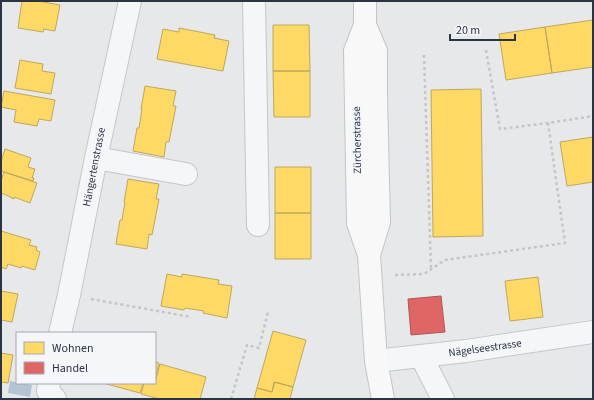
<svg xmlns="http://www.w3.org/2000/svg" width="594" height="400" viewBox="0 0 594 400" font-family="'Source Sans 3',sans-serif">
	<rect width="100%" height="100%" fill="#e6e8ea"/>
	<!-- water -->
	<path fill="#b4c4d5" d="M10 381 32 385 30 397 8 393Z"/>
	<!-- homes -->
	<path fill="#ffd966" stroke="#bfa85c" d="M22 1H38L60 5 55 31 44 29 43 32 18 28Z
		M593 20V67L552 73 545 27Z
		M273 25H309L310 71H273Z
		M545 27 552 73 506 80 499 34Z
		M179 28 215 35 214 38 229 41 223 71 157 59 163 29 179 32Z
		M20 60 43 64 42 71 55 73 51 94 15 88Z
		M273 71H310V117H274Z
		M145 86 176 91 173 106H176L169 142H166L164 157 133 151 137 128H139L142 109H141Z
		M481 89 483 236 433 237 431 90Z
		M4 91 55 100 51 121 39 119 37 126 14 122 16 110 1 107Z
		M593 137V182L567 186 560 142Z
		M5 149 31 158 28 167 35 169 32 178H34L33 181 1 171V162Z
		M275 167H311V213H275Z
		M4 172 37 183 30 203 14 197V199L11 198V197L1 193V181Z
		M128 179 159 184 156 199H159L152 235 149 234 147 249 116 244 120 220H122L125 202H124Z
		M275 213H311V259H275Z
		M1 231 31 240 29 245 37 247 36 250 40 252 35 270 22 266 21 268 8 264 6 269 1 267Z
		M167 274 182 277V274L219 280 218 284 232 286 227 318 203 313 204 311 185 308 184 310 161 306Z
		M538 277 543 317 510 321 505 281Z
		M1 291 18 294 12 322 1 320Z
		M273 331 306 340 293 387 274 382 272 392 257 388Z
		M1 353 13 355 8 383 1 382Z
		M155 362 159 363 155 379Z
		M160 364 206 377 200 399H160L141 394 144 383H155Z
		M275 382 293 387 290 399H254L257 388 272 392Z
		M103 383H143L140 393Z"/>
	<!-- shops -->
	<path fill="#e06666" stroke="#aa575c" d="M441 296 445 332 411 335 408 299Z"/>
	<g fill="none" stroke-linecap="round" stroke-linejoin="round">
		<defs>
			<path id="minor" d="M254 1 258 225
				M96 158 186 174
				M60 333 69 295 96 158 130 1
				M421 356 443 399
				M376 361 466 351 593 332
				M49 383 48 391 55 399"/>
			<path id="major" d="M365 1V25L355 51 358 223 369 255 376 361 383 399
				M365 25 376 51V96L379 222 369 255"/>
		</defs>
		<!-- minor casing -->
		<use href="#minor" stroke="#c4c6c8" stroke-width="24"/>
		<!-- major casing -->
		<use href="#major" stroke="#c2c5c8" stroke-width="24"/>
		<!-- path -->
		<path stroke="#c5c6ca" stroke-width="2.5" stroke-dasharray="3 3" stroke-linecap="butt" d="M486 50 500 129 548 123
			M424 55 431 269
			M395 275 424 274 445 260 565 243 548 123 593 116
			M91 299 191 317
			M231 399 247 345 259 348 268 312"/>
		<!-- minor -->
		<use href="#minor" stroke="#f5f6f7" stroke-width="22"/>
		<!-- major -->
		<use href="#major" stroke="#f8f8f8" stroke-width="22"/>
	</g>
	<g text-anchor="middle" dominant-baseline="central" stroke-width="4" stroke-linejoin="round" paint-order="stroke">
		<!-- street labels -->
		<g font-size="11" fill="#2b3445" stroke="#f4f6f9">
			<text transform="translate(357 140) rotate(-91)">Zürcherstrasse</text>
			<text transform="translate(94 167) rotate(-79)">Hängertenstrasse</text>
			<text transform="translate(485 348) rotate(-8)">Nägelseestrasse</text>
		</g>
	</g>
	<!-- border -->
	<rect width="594" height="400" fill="none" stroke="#2b3445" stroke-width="4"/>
	<!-- legend -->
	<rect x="16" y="332" width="140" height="52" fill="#f4f6f9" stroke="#a4a8b1"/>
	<rect x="24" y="342" width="20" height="12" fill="#ffd966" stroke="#a4a8b1"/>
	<text x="52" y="352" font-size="12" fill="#2b3445">Wohnen</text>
	<rect x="24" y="362" width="20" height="12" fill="#e06666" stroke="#a4a8b1"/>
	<text x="52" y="372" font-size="12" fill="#2b3445">Handel</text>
	<!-- scale -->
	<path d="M450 34v6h65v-6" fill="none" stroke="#2b3445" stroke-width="2"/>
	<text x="456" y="34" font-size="12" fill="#2b3445" stroke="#f4f6f9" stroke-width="3" paint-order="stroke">20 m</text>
</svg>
